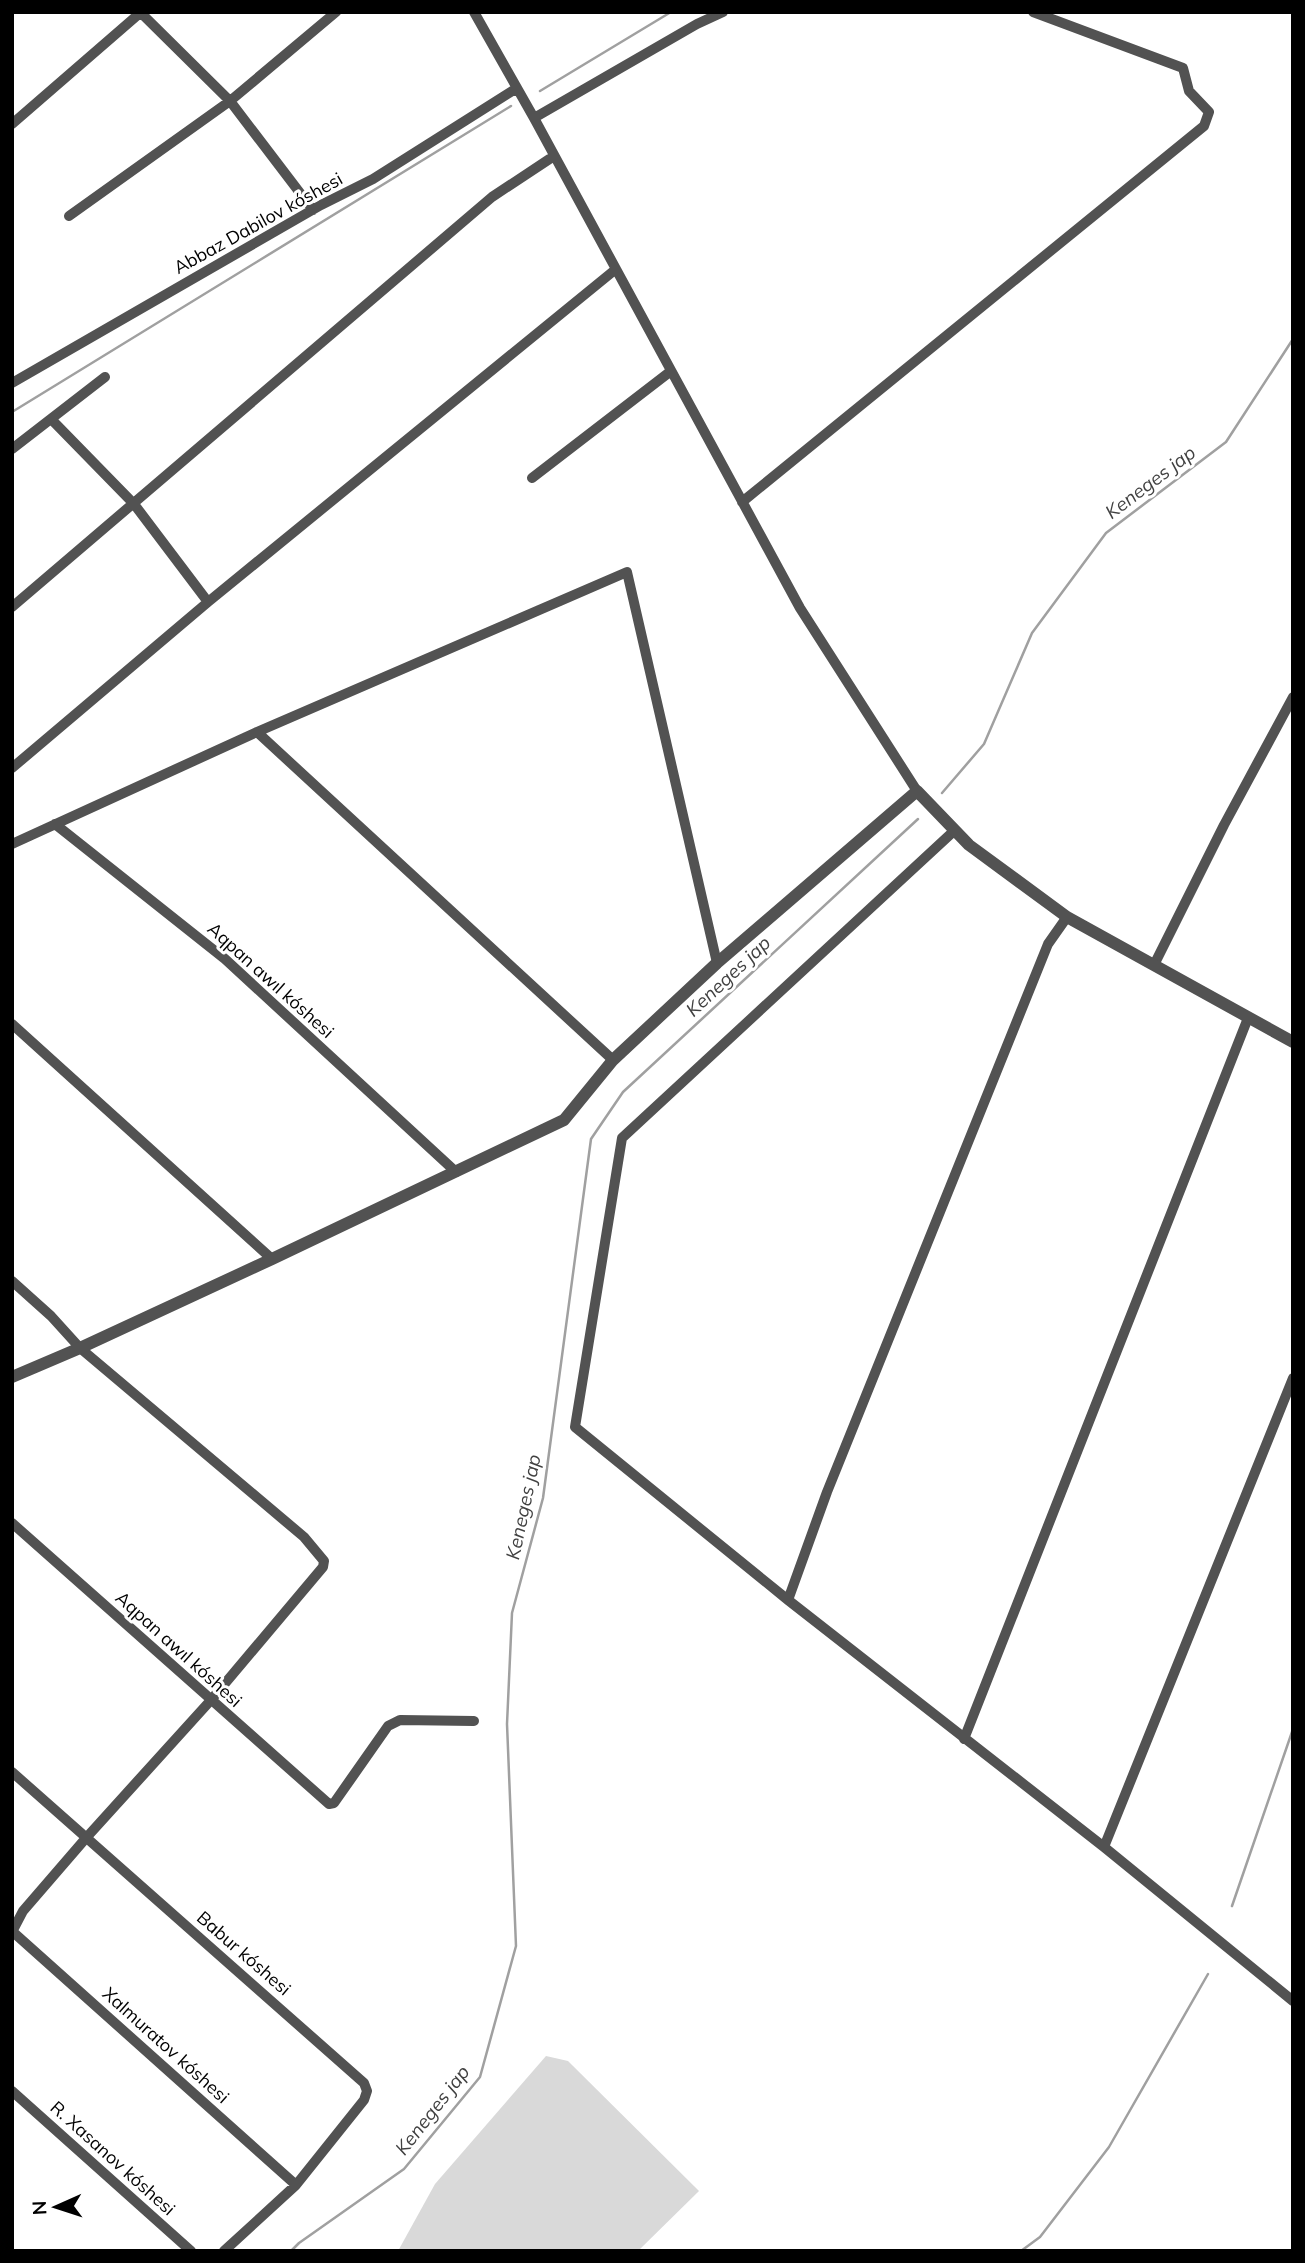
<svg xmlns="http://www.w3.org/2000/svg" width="1305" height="2263" viewBox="0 0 1305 2263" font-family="Mulish,sans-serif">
	<rect width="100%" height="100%" fill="#fff"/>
	<!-- green -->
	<path fill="#d9d9d9" d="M546 2056 568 2061 699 2191 638 2251H398L435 2184Z"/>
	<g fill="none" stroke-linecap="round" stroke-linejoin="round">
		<!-- stream -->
		<path stroke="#a0a0a0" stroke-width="2.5" d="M540 91 671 12
			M12 412 511 106
			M942 793 984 744 1032 633 1106 533 1226 442 1293 339
			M1232 1906 1293 1729
			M291 2251 299 2243 404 2169 480 2077 516 1946 507 1724 512 1613 543 1498 591 1139 623 1092 918 819
			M1021 2251 1040 2237 1109 2147 1208 1974"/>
		<!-- minor -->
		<path stroke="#525252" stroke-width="10" d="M140 12 230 101 313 210
			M474 12 534 118 800 608 917 791
			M534 118 697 24 723 12
			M12 124 140 13
			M69 216 230 101 336 12
			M12 383 321 205 373 179 517 88
			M52 420 134 504 208 602
			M12 449 105 377
			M532 478 671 371
			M742 502 1204 126 1209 112 1189 91 1183 68 1033 12
			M12 607 492 197 554 156
			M257 732 613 1060
			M12 768 208 602 616 269
			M55 824 225 959 456 1172
			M955 830 622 1138 575 1427 788 1600 1104 1847 1293 2001
			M12 844 257 732 627 572 717 963
			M1154 965 1224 825 1293 697
			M12 1024 272 1259
			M12 1281 51 1316 80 1348 304 1537 324 1561 323 1567 211 1700 86 1838 23 1911 12 1932
			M12 1523 329 1804 334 1803 388 1726 400 1720 474 1721
			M788 1600 827 1492 1048 944 1067 917
			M964 1739 1248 1018
			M12 1772 364 2083 367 2091 364 2100 296 2185 224 2251
			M1104 1847 1293 1378
			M13 1932 296 2185
			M12 2091 191 2251"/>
		<!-- tertiary -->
		<path stroke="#525252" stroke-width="12" d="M12 1377 80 1348 272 1259 564 1120 613 1060 717 963 917 791 969 845 1067 917 1293 1042"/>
	</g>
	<g text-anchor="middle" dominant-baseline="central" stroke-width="6" stroke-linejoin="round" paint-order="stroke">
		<!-- street labels -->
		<g font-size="18" fill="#000" stroke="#fff">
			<text transform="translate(258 223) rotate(-29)">Abbaz Dabilov kóshesi</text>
			<text transform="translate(271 980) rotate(42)">Aqpan awıl kóshesi</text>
			<text transform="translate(179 1649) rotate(42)">Aqpan awıl kóshesi</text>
			<text transform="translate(244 1953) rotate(41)">Babur kóshesi</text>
			<text transform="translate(166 2045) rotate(42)">Xalmuratov kóshesi</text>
			<text transform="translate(113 2158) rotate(42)">R. Xasanov kóshesi</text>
		</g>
		<!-- water labels -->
		<g font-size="19" font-style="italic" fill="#414141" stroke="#fff">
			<text transform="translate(1150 482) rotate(-37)">Keneges jap</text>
			<text transform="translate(728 976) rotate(-43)">Keneges jap</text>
			<text transform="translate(523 1507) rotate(-78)">Keneges jap</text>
			<text transform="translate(432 2110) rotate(-52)">Keneges jap</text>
		</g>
	</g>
	<!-- border -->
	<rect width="1305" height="2263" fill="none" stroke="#000000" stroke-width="28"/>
	<!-- north arrow -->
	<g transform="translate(56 2207) rotate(267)" stroke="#ffffff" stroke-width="5" paint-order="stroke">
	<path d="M0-5L12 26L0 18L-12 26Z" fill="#000000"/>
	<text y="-10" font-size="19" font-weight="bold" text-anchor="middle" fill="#000000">N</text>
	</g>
</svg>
